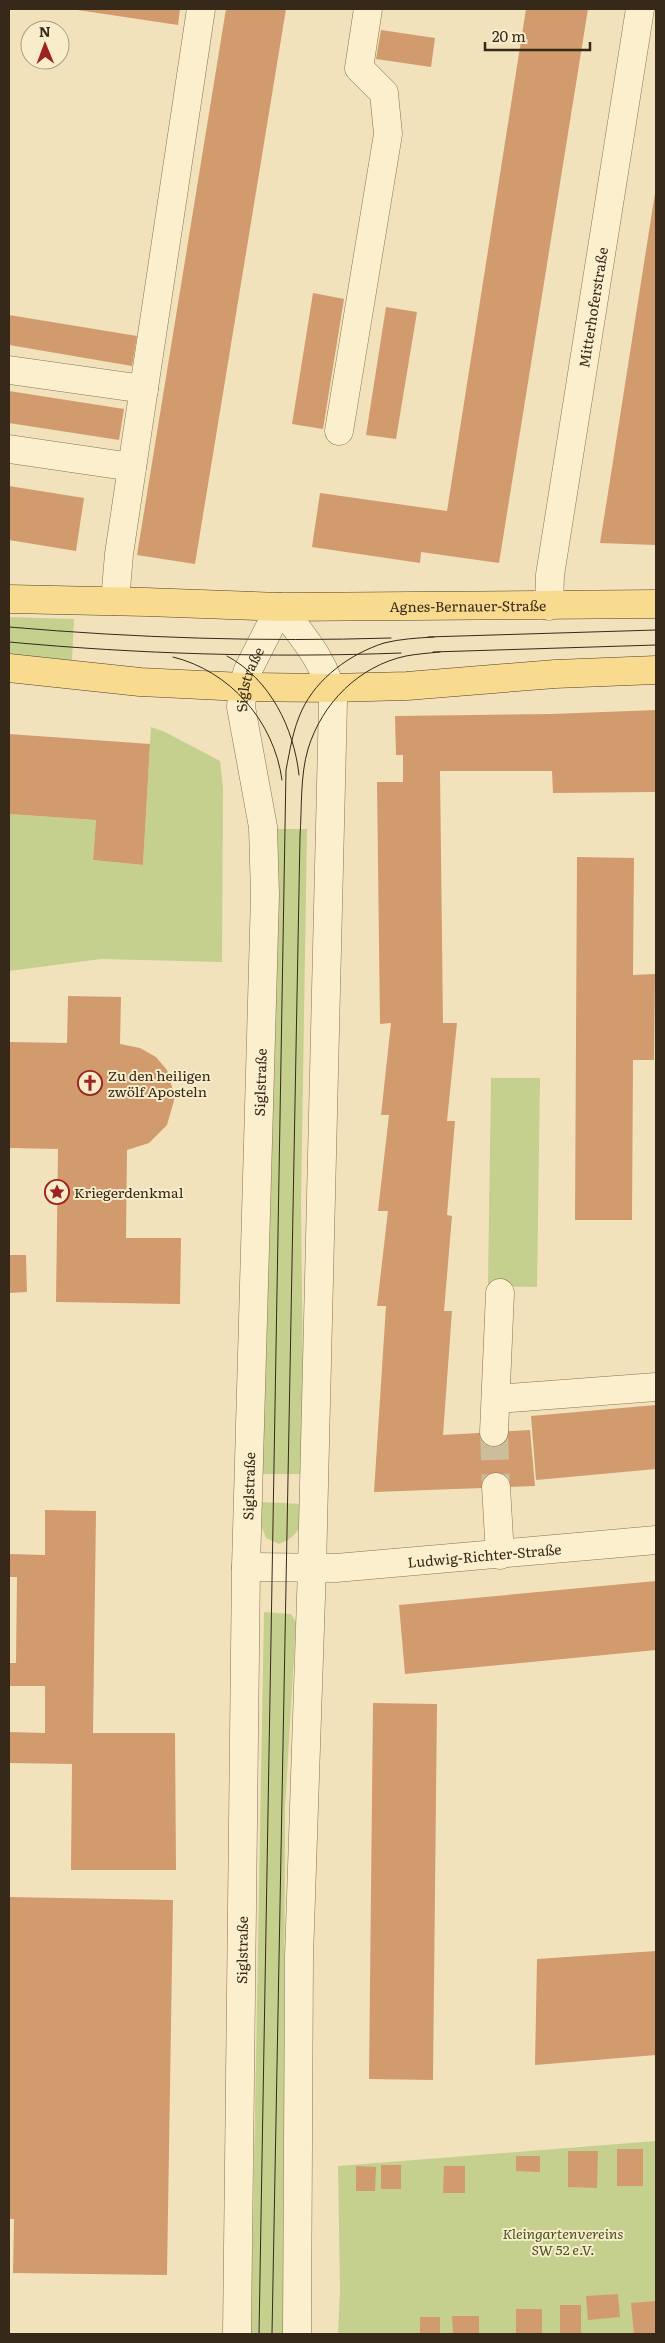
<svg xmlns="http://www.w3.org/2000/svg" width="665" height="2343" viewBox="0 0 665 2343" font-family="Literata,serif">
	<rect width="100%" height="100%" fill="#f1e2bb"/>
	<!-- green -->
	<path fill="#c5cf8e" d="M9 617 74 619 72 660 9 654Z
		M151 727 165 732 220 761 223 788 222 962 101 959 9 971V814L96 820 93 860 143 865Z
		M274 829H307L301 1204 304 1474H259Z
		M491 1078H540L537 1287 488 1286Z
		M260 1502 303 1504C302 1525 300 1536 279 1544L266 1538 261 1525Z
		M264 1612 291 1614 296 1622 285 1808 283 2334H251Z
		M656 2141V2334H338L340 2290 338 2166Z"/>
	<!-- building -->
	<path fill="#d29b6d" d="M71 9H180L178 25Z
		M226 9H286L195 564 137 555Z
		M526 9H588L499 563 421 552 420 563 312 547 320 493 447 511Z
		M381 30 435 38 431 67 376 59Z
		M655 193 656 545 600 543 608 493Z
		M313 293 344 299 323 429 292 424Z
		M386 307 417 312 396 439 366 435Z
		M9 315 137 336 132 366 9 345Z
		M9 391 124 409 119 440 9 423Z
		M9 486 84 498 76 551 9 540Z
		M656 710V792L553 793 552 771H440L443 1023H457L447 1121H455L447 1215 452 1216 444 1311H452L443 1435 530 1430 535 1486 374 1492 386 1306H377L388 1211H378L389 1115H381L391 1023 380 1024 377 782H403V755H396L395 716 551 714Z
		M9 734 150 744 143 865 93 860 96 820 9 814Z
		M577 857 634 858 633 975 655 974 654 1060H633L632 1220H575Z
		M68 996 121 997 120 1044 140 1048 156 1057 167 1070 175 1097 167 1125 149 1143 127 1150 126 1238H181L180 1304 56 1302 58 1149 9 1148V1042L67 1043Z
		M9 1255H26L27 1292 9 1293Z
		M656 1405V1469L536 1480 531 1416Z
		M45 1510 96 1511 93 1733H175L176 1870H71L72 1764 9 1763V1732L45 1733V1686H9V1663H16L17 1577H9V1554L45 1555Z
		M656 1581V1650L405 1674 399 1605Z
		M373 1703 437 1704 433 2080 369 2079Z
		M9 1897 173 1900 167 2275 13 2273 14 2219H9Z
		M656 1951V2055L535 2065 537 1959Z
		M617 2149H643V2186H617Z
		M568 2151H598L597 2188 568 2187Z
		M516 2156H540V2172L516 2171Z
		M381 2165H401V2189H381Z
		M356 2166 376 2167 375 2191H356Z
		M444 2166H465V2193H443Z
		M618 2294 620 2317 588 2320 586 2296Z
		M656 2301V2334H634L631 2303Z
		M560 2305H581V2334H560Z
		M516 2309H542V2334H516Z
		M452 2316H479V2334H453Z
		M420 2317H440V2334H420Z"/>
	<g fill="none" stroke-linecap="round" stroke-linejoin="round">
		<!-- minor-tunnel -->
		<path stroke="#ccbd9b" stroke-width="28" stroke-dasharray="28 14" stroke-linecap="butt" d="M494 1432 496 1487"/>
		<defs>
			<g id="minor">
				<path d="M9 370 144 389"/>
				<path d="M339 431 388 134 384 93 359 68 368 9"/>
				<path d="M9 449 132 467"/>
				<path d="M115 601 119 554 201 9"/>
				<path id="s1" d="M549 606 550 575 640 9"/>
				<path d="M496 1399 656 1387"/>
				<path d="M494 1432 500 1293"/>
				<path d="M496 1487 500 1555"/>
				<path id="s2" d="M246 1567 336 1568 656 1540"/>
				<path id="s3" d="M237 2334 246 1567 265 895 263 827 241 707 243 687 248 670 280 607C303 637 328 664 333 702L312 1568 299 1957 297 2334"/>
			</g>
			<g id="major">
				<path id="s4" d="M9 599 146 602 280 607 656 604"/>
				<path d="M9 668 140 682 243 687 331 688 407 686 555 674 656 670"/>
			</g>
		</defs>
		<!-- minor casing -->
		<use href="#minor" stroke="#897254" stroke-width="29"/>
		<!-- major casing -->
		<use href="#major" stroke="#553f29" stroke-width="29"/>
		<!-- minor -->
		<use href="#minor" stroke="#fbefce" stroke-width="28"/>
		<!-- major -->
		<use href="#major" stroke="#f8db8e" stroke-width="28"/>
		<!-- tram -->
		<path stroke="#36291a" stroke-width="1" d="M9 627C136 638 263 642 391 638
			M428 637 656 630
			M9 642C139 654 270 658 401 653
			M433 652 656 645
			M227 656C270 679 294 728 299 775
			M173 657C230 671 274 721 282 780
			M259 2334 286 770C290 750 293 729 302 710 317 678 350 654 384 643 400 639 417 638 434 637
			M272 2334 300 836C302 808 300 776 308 749 322 703 359 666 406 656 417 654 429 653 440 652"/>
	</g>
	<!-- icons -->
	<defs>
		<symbol id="church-ring" viewBox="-11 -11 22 22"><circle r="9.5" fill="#f8eccb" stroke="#9c2320" stroke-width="1.5"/><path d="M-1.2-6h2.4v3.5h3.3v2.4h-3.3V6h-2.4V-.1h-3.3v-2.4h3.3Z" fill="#9c2320"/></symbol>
		<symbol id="sight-ring" viewBox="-11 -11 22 22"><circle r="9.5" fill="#f8eccb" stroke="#9c2320" stroke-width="1.5"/><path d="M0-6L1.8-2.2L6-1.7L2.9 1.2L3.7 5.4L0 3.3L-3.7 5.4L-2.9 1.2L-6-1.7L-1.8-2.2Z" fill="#9c2320"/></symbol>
	</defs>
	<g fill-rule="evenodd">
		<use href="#church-ring" x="76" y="1069" width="28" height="28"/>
		<use href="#sight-ring" x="43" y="1178" width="28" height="28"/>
	</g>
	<g text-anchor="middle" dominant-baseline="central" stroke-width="4" stroke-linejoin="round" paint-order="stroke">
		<!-- street labels -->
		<g font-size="14" fill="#36291a" stroke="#f8eccb">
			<text stroke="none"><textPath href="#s1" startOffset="302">Mitterhoferstraße</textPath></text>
			<text stroke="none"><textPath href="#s4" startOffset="459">Agnes-Bernauer-Straße</textPath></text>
			<text stroke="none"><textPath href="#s3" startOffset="1658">Siglstraße</textPath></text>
			<text stroke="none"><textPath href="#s3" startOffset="1252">Siglstraße</textPath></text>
			<text stroke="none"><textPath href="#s3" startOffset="848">Siglstraße</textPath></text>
			<text stroke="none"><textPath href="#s2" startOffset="239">Ludwig-Richter-Straße</textPath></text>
			<text stroke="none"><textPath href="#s3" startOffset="384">Siglstraße</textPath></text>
		</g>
		<!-- poi labels -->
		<g font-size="14" fill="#36291a" stroke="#f8eccb" text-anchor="start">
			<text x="108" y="1075">Zu den heiligen<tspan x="108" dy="16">zwölf Aposteln</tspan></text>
			<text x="74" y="1192">Kriegerdenkmal</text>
		</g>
		<!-- park labels -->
		<g font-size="14" font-style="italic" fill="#45541f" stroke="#f8eccb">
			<text x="563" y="2233">Kleingartenvereins<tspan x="563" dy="16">SW 52 e.V.</tspan></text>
		</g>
	</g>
	<!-- border -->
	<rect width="665" height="2343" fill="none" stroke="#36291a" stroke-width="20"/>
	<!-- north arrow -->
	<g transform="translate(45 45) rotate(359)"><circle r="24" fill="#f8eccb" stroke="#aa9e84"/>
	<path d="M0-4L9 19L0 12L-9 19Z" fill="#9c2320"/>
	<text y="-8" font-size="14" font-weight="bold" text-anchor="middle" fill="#36291a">N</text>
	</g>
	<!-- scale -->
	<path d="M485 42v8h105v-8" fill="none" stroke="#36291a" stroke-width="2.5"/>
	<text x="492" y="42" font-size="15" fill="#36291a" stroke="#f8eccb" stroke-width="4" paint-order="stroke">20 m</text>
</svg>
